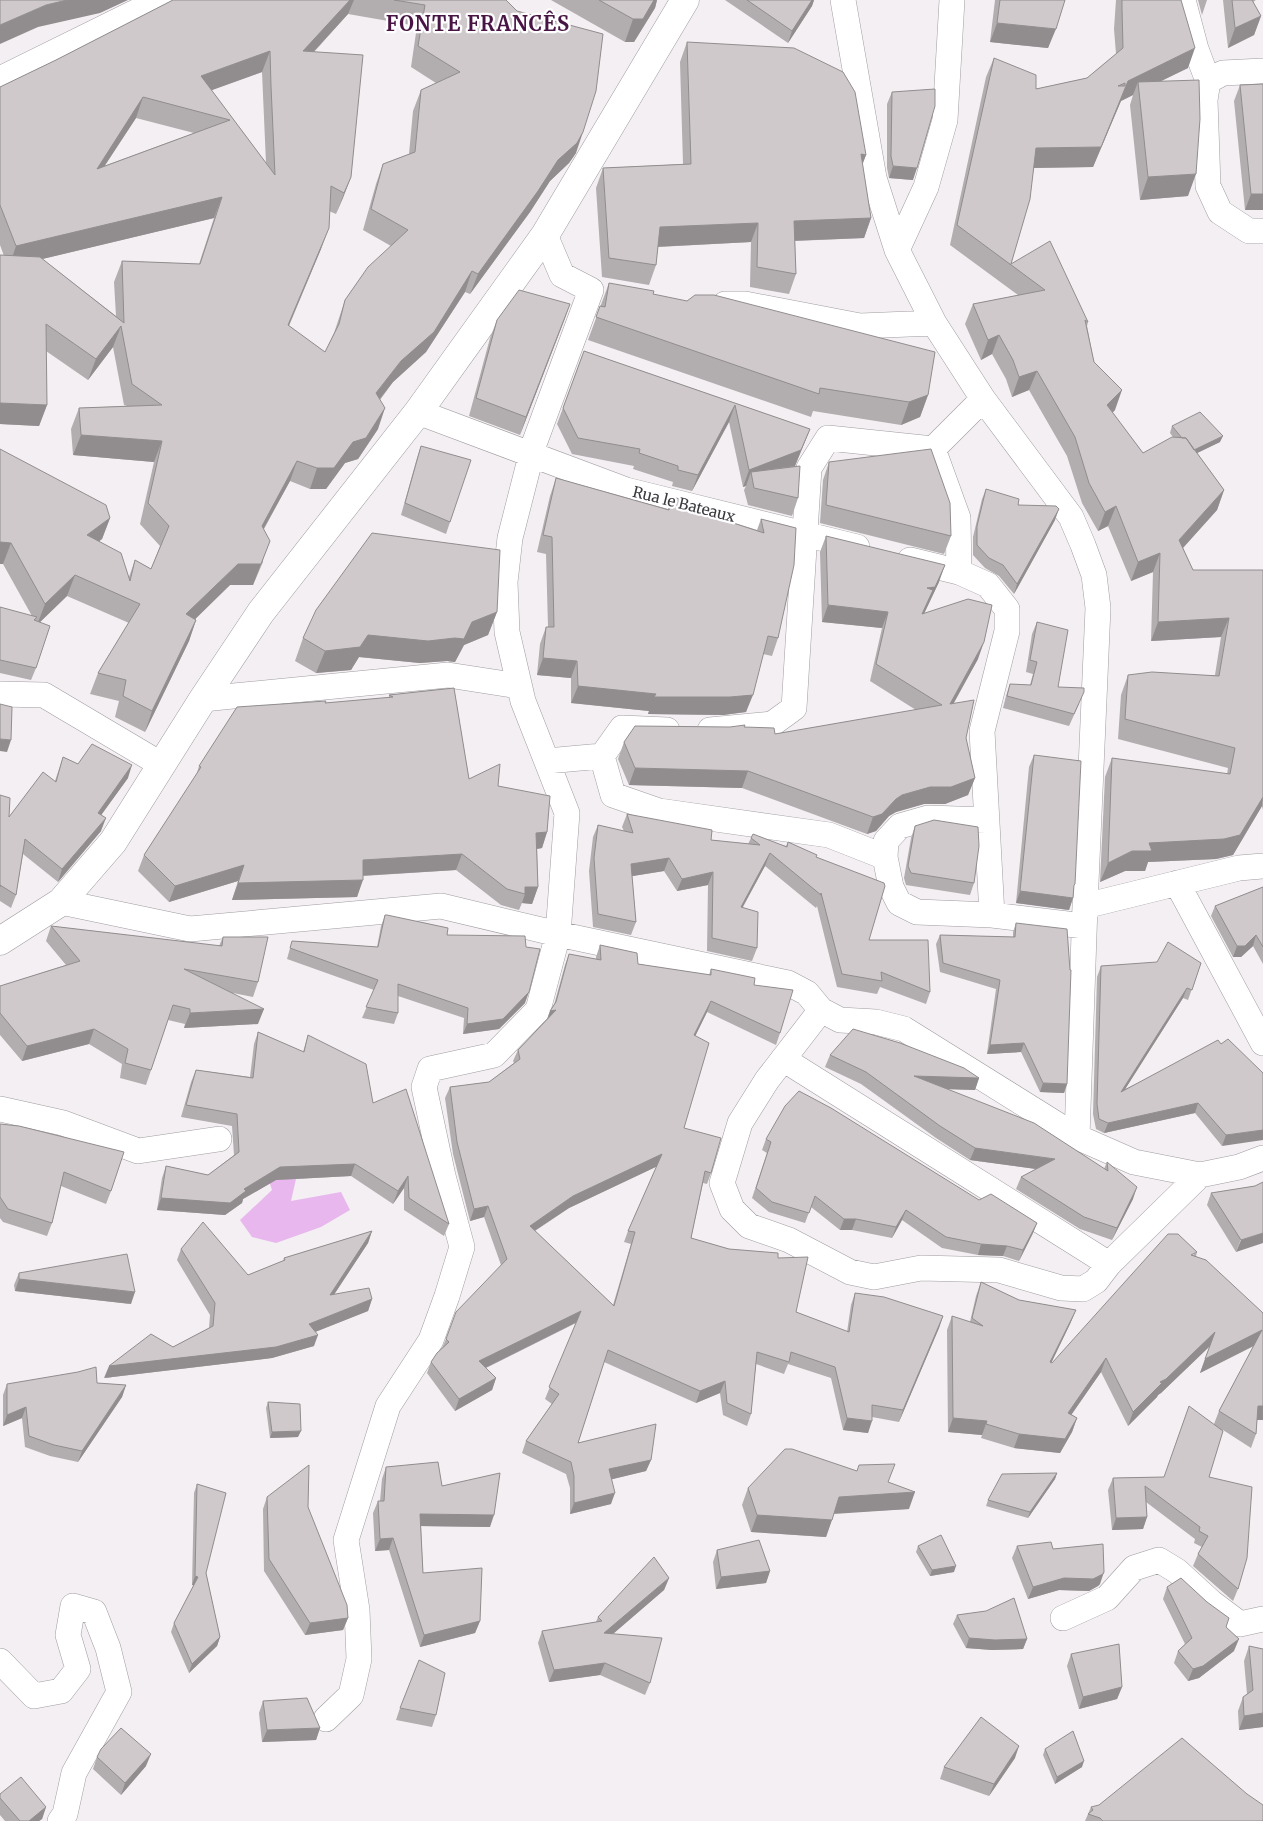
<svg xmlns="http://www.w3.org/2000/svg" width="1263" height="1821" viewBox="0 0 1263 1821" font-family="Merriweather,serif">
	<rect width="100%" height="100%" fill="#f3eff3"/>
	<!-- green -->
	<path fill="#e8b7ed" d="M276 1154 296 1179 291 1201 341 1192 350 1210 321 1227 276 1243 252 1237 240 1220 272 1190 263 1163Z"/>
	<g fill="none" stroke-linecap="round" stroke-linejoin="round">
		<defs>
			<path id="minor" d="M843 0 874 178 897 250 934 323 983 399 1071 517 1083 545 1094 575 1098 608 1085 906 1077 1137
				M1183 0 1196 49 1208 81
				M1263 71 1223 73 1208 81 1205 100 1208 186 1220 212 1249 231H1263
				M0 79 160 0
				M897 250 926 187 945 120 952 0
				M725 304H745L860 326 934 323
				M418 412 626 490 857 547
				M933 449 958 518 959 572
				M910 560 959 572 988 585 1007 609V631L982 731 992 915
				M0 694 44 695 162 765
				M203 699 448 675 519 686
				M710 730 772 724 794 708 809 468 828 438 933 449 983 399
				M602 756 622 728 667 730
				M602 756 613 795 659 811 829 835 885 857 891 887 899 903 917 912 992 915 1084 926
				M547 761 602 756
				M885 857 886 841 900 826 928 818 986 820
				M1177 883 1263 1043
				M61 902 190 929 441 906 558 934 788 983 807 993 821 1010 840 1020 876 1022 904 1029 1077 1137 1134 1162 1200 1175 1239 1167 1263 1158
				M1085 906 1239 868 1263 866
				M821 1010 767 1080 740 1123 722 1183 732 1209 749 1226 789 1240 850 1272 874 1277 921 1268 999 1270 1061 1288 1083 1289 1096 1281 1109 1264 1200 1175
				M783 1059 1109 1264
				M0 1109 63 1123 138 1151 219 1139
				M1063 1618 1107 1598 1134 1568 1159 1560 1177 1571 1212 1603 1240 1624 1263 1619
				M0 1661 34 1696 61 1691 78 1669 68 1635 73 1606 94 1612 108 1648 119 1692 74 1773 65 1814 60 1821
				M326 1719 351 1695 359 1659 357 1610 346 1540 388 1406 431 1340 447 1296 462 1247 443 1176 424 1087 430 1069 494 1055 538 1010 558 934 567 813 523 701 507 632 505 582 510 538 534 444 591 290 562 275 545 235"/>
			<path id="tertiary" d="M0 941 61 902 113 842 203 699 261 612 418 412 545 235 685 0"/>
		</defs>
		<!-- minor casing -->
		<use href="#minor" stroke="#a09da1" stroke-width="26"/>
		<!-- tertiary casing -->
		<use href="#tertiary" stroke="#a09da1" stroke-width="29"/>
		<!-- minor -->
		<use href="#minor" stroke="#fff" stroke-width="25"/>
		<!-- tertiary -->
		<use href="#tertiary" stroke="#fff" stroke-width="28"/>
	</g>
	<!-- wall -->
	<path fill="#b2adaf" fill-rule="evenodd" d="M173 0H506L576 153 569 163 550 181 530 212 470 294 465 292 426 352 393 382 380 400 378 429 358 459 345 463 326 489H310L290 481 264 529 263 562 253 585H230L195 619 196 620 189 641 145 732 115 717 119 701 90 694 98 673 129 623 67 596 40 622 36 668 31 680 0 673V607L32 616 3 564H0V449L110 518 102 539 99 541 129 577 135 560 151 569 160 546 140 524 154 462 73 455 71 429 79 408 127 406 124 405 113 347 88 380 46 351 47 405 39 426 0 424V255L4 256 0 245V87L56 60ZM348 14 417 26 411 67 436 83 421 90 413 111 409 154 383 164 376 184 363 230 391 246 345 300 334 333 325 352 289 326 321 249 329 211 336 214 351 177 314 52ZM262 72 266 163 211 90ZM136 118 194 133 104 166ZM214 218 199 264 122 261 114 282 116 316 42 259Z
		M551 0H657L655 8 634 42H625Z
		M725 0H814L812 6 788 43Z
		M995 0H1065L1048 48 990 42Z
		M1116 0H1181L1188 68 1160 81 1188 196 1140 200 1130 105 1133 95 1121 101 1093 167 1034 168 1011 264 1088 322 1087 326 1094 362 1115 410 1112 413 1143 453 1173 437 1170 433 1172 426 1220 442 1197 453 1224 490 1217 510 1183 548 1193 570H1263V810L1262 806 1233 855 1216 859 1148 862 1145 871H1125L1100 882 1105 777 1112 758 1227 774 1228 768 1118 739 1121 695 1128 675H1215L1221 637 1151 641 1153 572 1131 581 1108 526 1098 531 1082 503 1067 456 1029 390 1012 397 1006 379 992 354 981 360 965 324 973 304 1018 295 950 245 986 77 994 58 1036 89 1087 78 1116 54 1114 29Z
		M1198 0H1207L1202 15Z
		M1223 0H1256L1253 2 1261 16 1254 35 1228 48Z
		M687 42 866 155 862 164 871 218 864 238 795 241 796 274 789 294 750 287 751 242 658 247 656 265 649 285 602 277 596 188 603 168 683 164 680 62Z
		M1263 84V210H1245L1234 101 1240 85Z
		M892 92 913 180 889 178 887 168V104Z
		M609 283 653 294 928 395 920 417 901 425 813 411 811 417 588 340Z
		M570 304 520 435 469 416 490 338 497 320Z
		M584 351 810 429 795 466 798 498 792 516 748 505 744 490 746 486 743 487 729 422 692 491 672 486 673 482 633 469 634 466 572 454 557 424Z
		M421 446 450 522 446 534 401 515 417 458Z
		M829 462 951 536 944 554 820 523 823 480Z
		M556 478 668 509 672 497 684 500 682 507 757 530 761 519 796 528 778 638 772 656 763 654 746 712 723 715 648 714 649 711 571 703V678L537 675 540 644 546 627H548L546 554 537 552 550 496Z
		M986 489 1018 505 1055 520 1014 594 999 576 985 568 973 555V537L982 499Z
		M826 536 939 582 924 613 978 659 953 703 966 738 975 778 968 795 945 804H924L896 812 889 816 876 831 867 834 742 788 629 785 618 759 624 742 744 727 775 734 916 710 870 681 882 628 822 622 820 552Z
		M497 612 488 635 464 645 455 662 447 661 420 663 359 657 351 670 316 673 295 661 303 638Z
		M1037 622 1058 687 1079 704 1069 726 1003 708 1006 696 1010 684 1030 685 1033 674 1026 672 1032 634Z
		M454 688 469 779 498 786 547 832 542 848 537 849 538 887 532 904 522 903 519 910 501 905 456 870 363 876 357 897 232 900 238 881 169 902 138 871 144 855 196 776 199 766 326 703 389 698V695Z
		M1034 755 1074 889 1073 898 1069 910 1016 903 1029 767Z
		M63 757 78 764 128 778 101 815V831L58 882 23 854 16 895 11 908 0 901V795L9 817 55 781Z
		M627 814 711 840 748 844 751 838 786 846 788 842 816 857 869 940 930 992 926 1004 880 987 877 994 837 987 817 906 816 908 765 866 743 907 757 948 752 961 707 951 708 885 677 891 664 871 632 876 636 922 631 935 593 927 589 871 593 837 598 825 624 831 622 827Z
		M915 826 974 883 970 895 906 885 904 878 911 838Z
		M1263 887V964L1253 946 1241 957H1233L1211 916 1215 906Z
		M385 915 447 935 525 1003 499 1029 463 1034 464 1018 398 996V1013L394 1024 362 1018 374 990 287 959 292 941 377 947 381 926Z
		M1016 923 1067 1084 1064 1093 1040 1092 1021 1052 987 1054 996 989 940 972 936 944 940 935 1013 937V932Z
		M51 926 219 946 223 937 258 982 253 997 233 993 258 1024 184 1028 185 1024 168 1020 146 1085 120 1078 122 1064 89 1044 22 1061 0 1035V986L66 965 46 941Z
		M600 945 638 964 709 975 711 969 754 985 780 1033 776 1045 707 1012 695 1036 684 1128 711 1173 707 1184 703 1183 691 1238 729 1249 778 1258 796 1312 847 1332 851 1305 855 1293 943 1316 939 1328 899 1422 872 1417 868 1433 843 1430 831 1378 788 1364 784 1374 756 1364 751 1414 747 1426 723 1415 720 1393 696 1403 604 1362 578 1443 651 1460 646 1471 612 1479 611 1504 570 1514V1488L566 1474 522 1453 526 1441 552 1404 545 1399 576 1323 486 1368 496 1378 492 1390 455 1411 427 1373 431 1362 442 1348 446 1339 501 1265 484 1217 470 1221 453 1154 445 1098 450 1087 489 1082 514 1063 513 1061 518 1050 547 1019 550 1011 554 1005 565 965 569 954 596 959V957ZM657 1166 628 1231 624 1242 631 1244 613 1305 535 1231 569 1208Z
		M1201 963 1188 1000 1183 998 1125 1089 1221 1044 1263 1073 1222 1146 1195 1113 1104 1133 1096 1129 1093 1114 1097 977 1101 966Z
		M258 1032 303 1052 308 1035 373 1103 449 1224 444 1236 404 1210V1188L393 1204 351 1176 276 1180 243 1199 242 1203 225 1215 157 1210 162 1178 166 1166 208 1175 234 1155 232 1126 181 1117 191 1082 196 1070 250 1077 254 1044Z
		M830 1055 979 1078 975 1090 948 1089 1104 1169 1107 1162 1133 1199 1112 1240 1080 1229 1016 1189 1021 1177 1036 1169 970 1160 936 1138 861 1084 825 1067Z
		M0 1124 111 1191 106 1204 61 1186 52 1223 47 1236 3 1222 0 1218Z
		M766 1139 979 1200 1037 1223 1033 1233 1019 1261 1003 1256 978 1255 942 1248 902 1220 892 1238 852 1230H840L811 1207 805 1223 769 1212 752 1198 767 1153 762 1150Z
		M1263 1182 1236 1252 1207 1205 1211 1193 1255 1186Z
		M372 1231 368 1243 334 1294 372 1299 368 1311 315 1332 314 1346 272 1358 104 1378 173 1347 209 1328 210 1315 177 1260 181 1249 248 1275 283 1261 284 1258Z
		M1197 1252 1196 1256 1263 1313V1420H1257L1256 1434 1251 1448 1223 1430 1209 1477 1238 1589 1233 1601 1193 1566 1198 1554 1202 1547 1194 1543 1195 1539 1146 1502 1147 1517 1143 1529 1112 1530 1108 1490 1113 1478 1164 1477 1214 1424 1219 1411 1254 1346 1200 1373 1210 1346 1161 1393 1158 1395 1157 1397 1128 1426 1101 1372 1071 1414 1077 1418 1072 1432 1060 1453 1014 1448 981 1438 982 1435 948 1432 947 1330 952 1316 970 1322 976 1296 981 1282 1019 1300 1076 1310 1070 1324 1051 1363H1052Z
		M19 1273 131 1304 15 1291 14 1285Z
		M97 1383 126 1385 122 1397 78 1462 50 1456 25 1447 22 1418 3 1426V1395L7 1384Z
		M268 1402 298 1437 270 1438 266 1408Z
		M386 1467 442 1486 490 1527 421 1526 423 1573 480 1621 475 1633 420 1647 389 1550 375 1551 373 1513 378 1501H380L382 1479Z
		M1057 1473 1055 1479 1028 1518 986 1506 988 1500Z
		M888 1482 909 1509 834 1513 826 1537 751 1532 742 1505 748 1488Z
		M197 1484 206 1573 220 1637 217 1646 189 1673 171 1632 174 1623 194 1585H192L194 1493Z
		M267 1497 308 1507 348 1618 343 1630 305 1635 264 1571 263 1509Z
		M918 1546 954 1572 930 1576 916 1552Z
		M1017 1546 1053 1549 1100 1584 1098 1586 1089 1591 1059 1590 1028 1599 1012 1558Z
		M717 1550 770 1571 766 1583 716 1589 713 1562Z
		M669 1578 664 1590 613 1634 650 1683 645 1695 600 1675 549 1682 538 1643 542 1631 596 1622 598 1617Z
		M1167 1587 1207 1602 1226 1627 1234 1651 1199 1678 1188 1681 1174 1663 1178 1651 1185 1644 1163 1599Z
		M957 1615 1027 1639 1023 1649 992 1650 966 1648 953 1624Z
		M1249 1646 1263 1727 1239 1730 1238 1711 1243 1697 1247 1694 1244 1661Z
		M1071 1654 1122 1687 1117 1699 1079 1709 1067 1666Z
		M263 1701 320 1728 316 1740 262 1742 259 1713Z
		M400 1708 436 1715 432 1727 396 1720Z
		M1045 1749 1082 1767 1055 1784 1043 1755Z
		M97 1757 146 1766 121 1795 93 1769Z
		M1015 1758 989 1796 940 1779 944 1767Z
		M0 1794 46 1807 42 1819 39 1821H5L0 1815Z
		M1247 1794 1263 1821H1085L1091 1807Z"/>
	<!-- shaded-wall -->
	<path fill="#918d8e" d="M67 0H128L100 13 38 27 0 44V25L46 5Z
		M350 0H354L348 14 295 72 303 51Z
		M654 0H657L655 8 634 42H625L633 19Z
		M812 0H814L812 6 788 43 792 31Z
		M1261 16 1254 35 1228 48 1235 28Z
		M997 23 1056 29 1048 48 990 42Z
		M1195 48 1188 68 1139 92 1138 82 1133 95 1121 101 1093 167 1029 168 1036 148 1101 147 1128 81Z
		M270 51 262 72 193 97 201 76Z
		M143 97 136 118 89 190 97 169Z
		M583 132 576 153 569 163 550 181 530 212 470 294 478 274 558 160Z
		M861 154 866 155 859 174Z
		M893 166 917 168 913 180 889 178Z
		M1196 174 1188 196 1140 200 1148 177Z
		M351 177 343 198 336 214 344 193Z
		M1251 194H1263V210H1245Z
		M222 197 214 218 9 267 16 246Z
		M871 218 864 238 787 241 794 221Z
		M758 223 751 242 653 247 660 227Z
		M329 228 321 249 280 346 288 325Z
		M472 271 465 292 426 352 393 382 368 414 376 393Z
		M570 304 564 321 520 435 526 417Z
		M121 326 113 347 88 380 96 359Z
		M999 335 992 354 981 360 988 340Z
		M1037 371 1029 390 1012 397 1019 377Z
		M1122 390 1115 410 1100 425 1107 405Z
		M928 395 920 417 901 425 909 402Z
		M0 403 47 405 39 426 0 424Z
		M735 405 729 422 692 491 698 475Z
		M385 408 378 429 358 459 345 463 326 489H310L317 468 353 442Z
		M810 429 795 466 751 472 746 486 743 487 749 470Z
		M81 435 162 441 154 462 73 455Z
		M1223 436 1220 442 1191 456 1193 450Z
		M297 461 290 481 254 546 262 526Z
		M1224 490 1217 510 1172 560 1179 540Z
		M1116 506 1108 526 1098 531 1105 512Z
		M1059 509 1055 520 1014 594 1017 584Z
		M110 518 102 539 80 556 87 535Z
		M270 541 253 585H230L179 635 186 614 238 564Z
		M0 542 11 543 3 564H0Z
		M1160 553 1153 572 1131 581 1138 562Z
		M945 565 939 582 916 631 927 588Z
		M75 575 67 596 37 625 45 604Z
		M828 605 888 612 882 628 822 622Z
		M497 612 488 635 464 645 455 662 447 661 420 663 359 657 351 670 316 673 325 651 368 635 472 622Z
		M1229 618 1221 637 1151 641 1158 622Z
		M196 620 189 641 145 732 152 711Z
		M984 642 978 659 944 721 950 704Z
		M543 658 577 661 571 678 537 675Z
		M578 686 753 695 746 712 723 715 648 714 649 711 571 703Z
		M0 739 11 740 7 752 0 751Z
		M132 765 128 778 94 825 98 813Z
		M635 768 748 771 742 788 629 785Z
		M975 778 968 795 945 804H924L896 812 889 816 876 831 867 834 873 817 896 799 902 795 930 787Z
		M1263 797 1262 806 1233 855 1216 859 1148 862 1145 871H1125L1100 882 1108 863 1149 843Z
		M106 818 101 831 58 882 62 869Z
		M547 832 542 848 530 850 536 833Z
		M770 853 765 866 736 919 741 907Z
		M462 854 456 870 357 876 363 860Z
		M669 858 664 871 627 877 631 864Z
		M244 865 238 881 169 902 175 886Z
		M713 872 708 885 677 891 682 879Z
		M363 880 357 897 232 900 238 883Z
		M525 887H538L532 904 522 903 525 894Z
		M1020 891 1073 898 1069 910 1016 903Z
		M1256 935 1253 946 1241 957H1233L1237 946Z
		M1187 988 1183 998 1117 1102 1121 1092Z
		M529 992 525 1003 499 1029 463 1034 467 1024Z
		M711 1001 707 1012 690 1047 694 1035Z
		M264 1009 258 1024 184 1028 190 1013Z
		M556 1010 546 1023 550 1011Z
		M94 1029 89 1044 22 1061 27 1046Z
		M1024 1043 1021 1052 987 1054 990 1045Z
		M914 1076 979 1078 975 1090 910 1088Z
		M1043 1083 1067 1084 1064 1093 1040 1092Z
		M1198 1103 1195 1113 1104 1133 1108 1123Z
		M1263 1130V1140L1222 1146 1226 1135Z
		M975 1148 1055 1159 1051 1171 970 1160Z
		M662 1154 658 1166 569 1208 525 1237 530 1226 573 1196Z
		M355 1164 351 1176 276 1180 243 1199 242 1203 225 1215 157 1210 161 1198 244 1189 280 1167Z
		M408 1176 404 1188 393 1204 398 1191Z
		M1137 1187 1133 1199 1112 1240 1117 1228Z
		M488 1206 484 1217 470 1221 474 1209Z
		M906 1210 902 1220 892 1238 896 1227Z
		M844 1219H856L852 1230H840Z
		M1037 1223 1033 1233 1019 1261 1023 1250Z
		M372 1231 368 1243 326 1307 330 1295Z
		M1263 1233V1243L1236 1252 1241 1240Z
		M981 1244 1007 1246 1003 1256 978 1255Z
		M19 1279 135 1292 131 1304 15 1291Z
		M372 1299 368 1311 305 1336 309 1324Z
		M1076 1310 1070 1324 1045 1376 1050 1362Z
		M581 1311 577 1322 475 1373 479 1361Z
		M943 1316 939 1328 899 1422 903 1410Z
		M1262 1330 1257 1344 1200 1373 1205 1359Z
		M1215 1332 1210 1346 1161 1393 1158 1395 1157 1397 1128 1426 1133 1412 1160 1382Z
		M318 1335 314 1346 272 1358 104 1378 109 1366Z
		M1106 1358 1101 1372 1063 1427 1068 1413Z
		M496 1378 492 1390 455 1411 459 1399Z
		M725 1381 720 1393 696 1403 700 1391Z
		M126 1385 122 1397 78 1462 82 1451Z
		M1258 1406H1263V1420H1253Z
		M26 1407 22 1418 3 1426 7 1415Z
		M847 1418 872 1421 868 1433 843 1430Z
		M953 1418 987 1421 982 1435 948 1432Z
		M1077 1418 1072 1432 1060 1453 1014 1448 1019 1434Z
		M301 1431 298 1437 270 1438 272 1432Z
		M651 1460 646 1471 605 1481 609 1469Z
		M1057 1473 1055 1479 1028 1518 1030 1512Z
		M915 1492 909 1509 833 1514 839 1497Z
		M615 1493 611 1504 570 1514 574 1503Z
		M420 1514 494 1515 490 1527 416 1526Z
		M757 1515 832 1520 826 1537 751 1532Z
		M1147 1517 1143 1529 1112 1530 1116 1518Z
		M393 1538 389 1550 375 1551 380 1539Z
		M956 1566 954 1572 930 1576 932 1570Z
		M770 1571 766 1583 716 1589 721 1577Z
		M1104 1572 1100 1584 1098 1586 1089 1591 1059 1590 1028 1599 1033 1587 1064 1578Z
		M195 1576 198 1577 195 1586 192 1585Z
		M669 1578 664 1590 600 1645 604 1633Z
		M348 1618 343 1630 305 1635 310 1623Z
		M480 1621 475 1633 420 1647 424 1635Z
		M220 1637 217 1646 189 1673 192 1664Z
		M969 1638 1027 1639 1023 1649 992 1650 966 1648Z
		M1239 1639 1234 1651 1199 1678 1188 1681 1193 1669Z
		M605 1663 600 1675 549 1682 554 1670Z
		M1122 1687 1117 1699 1079 1709 1083 1697Z
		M1263 1713V1727L1239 1730 1244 1716Z
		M320 1728 316 1740 262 1742 267 1730Z
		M1019 1746 1015 1758 989 1796 994 1784Z
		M151 1754 146 1766 121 1795 125 1783Z
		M1084 1761 1082 1767 1055 1784 1057 1777Z
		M46 1807 42 1819 39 1821H29Z"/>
	<!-- building -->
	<path fill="#cfc9cb" stroke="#918d8e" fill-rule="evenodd" d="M0 0H67L46 5 0 25Z
		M173 0H350L303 51 363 55 351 177 344 193 331 186 329 228 288 325 325 352 339 324 345 300 368 267 408 230 371 209 383 164 415 152 421 90 460 72 418 46 425 5 394 0H506L517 11 603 34 596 91 583 132 577 143 558 160 538 191 478 274 472 271 434 332 401 361 376 393 385 408 366 438 353 442 334 468H317L297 461 262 526 270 541 261 564H238L186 614 196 620 152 711 123 696 126 680 98 673 140 604 75 575 45 604 11 543 0 542V449L106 505 110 518 87 535 121 553 130 581 135 560 151 569 169 526 148 503 162 441 81 435 79 408 162 405 132 384 121 326 96 359 46 324 47 405 0 403V255L40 257 124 323 122 261 200 264 222 197 16 246 0 205V87L56 60ZM270 51 271 86 275 175 201 76ZM143 97 230 120 97 169Z
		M599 0H654L643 19H633Z
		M747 0H812L792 31Z
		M1000 0H1065L1056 29 997 23Z
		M1122 0H1181L1195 48 1128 81 1101 147 1036 148 1030 199 1011 264 1050 241 1088 322 1085 320 1094 362 1122 390 1107 405 1143 453 1172 437 1186 438 1224 490 1179 540 1193 570H1263V797L1240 835 1224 839 1149 843 1152 851H1132L1108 863 1112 758 1230 774 1235 748 1125 719 1128 675 1152 672 1219 676 1229 618 1158 622 1160 553 1138 562 1116 506 1105 512 1089 483 1075 437 1037 371 1019 377 1013 360 999 335 988 340 973 304 1045 290 957 225 994 58 1036 75V89L1087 78 1123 48 1122 9ZM1125 83V86H1118Z
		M1232 0H1252L1261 16 1235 28Z
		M687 42 794 48 843 72 855 92 866 155 861 154 871 218 794 221 796 274 757 267 758 223 660 227 656 265 609 258 603 168 691 164Z
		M1199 80 1200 119 1196 174 1148 177 1138 82Z
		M1263 84V194H1251L1240 85Z
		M935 89V106L917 168 893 166 891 156 892 92Z
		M609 283 654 291 653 294 687 301 695 295H714L935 352 928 395 909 402 820 388 819 394 596 317 600 306 605 307Z
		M519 290 570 304 526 417 476 398 497 320Z
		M584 351 810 429 801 450 749 470 735 405 698 475 678 470V466L639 453 640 449 578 438 563 408Z
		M1200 412 1223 436 1194 450 1186 438H1182L1172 426Z
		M421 446 471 460 450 522 405 503Z
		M931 449 950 503 951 536 826 505 829 462Z
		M800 466 798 498 754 488 751 472Z
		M556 478 669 510 672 497 684 500 681 506 764 533 761 519 796 528 794 565 778 638 768 636 753 695 730 697H654L656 694 578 686 577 661 543 658 546 627H554L552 537 543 535Z
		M986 489 1019 499 1018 505 1056 506 1059 509 1017 584 1003 565 989 558 977 545V526Z
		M372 533 500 550 497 612 472 622 464 639 455 638 428 641 368 635 360 647 325 651 303 638 316 610Z
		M826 536 945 565 935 587 927 588 933 590 922 614 968 599 992 605 984 642 950 704 974 700 966 738 975 778 951 787H930L902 795 896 799 882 814 873 817 748 771 635 768 624 742 635 726 730 727 745 725 744 727 774 728 775 734 942 705 876 664 888 612 828 605Z
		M0 607 37 617 34 620 50 626 36 668 0 660Z
		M1037 622 1068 630 1058 687 1084 688V692L1074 714 1007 696 1010 684 1031 685 1037 662 1030 660Z
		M454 688 469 779 500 764 498 786 550 796 547 832 536 833 538 887H525V894L507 889 462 854 363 860V880L238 883 244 865 175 886 144 855 201 767 199 766 237 707 326 701 325 703 393 697 389 695Z
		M0 704 12 707 11 740 0 739Z
		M92 744 132 765 98 813 106 818 62 869 25 839 16 895 0 885V887V795L10 798 9 817 43 772 56 782 63 757 78 764Z
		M1034 755 1081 761 1075 884 1074 885 1073 898 1020 891Z
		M627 814 712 830 711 840 760 845 751 838 753 834 787 847 788 842 817 855 816 857 884 883 885 886 869 940H928L930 992 881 972 882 981 842 974 821 893V895L770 853 741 907 758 912 757 948 712 938 713 872 682 879 669 858 631 864 636 922 598 914 594 858 598 825 633 833Z
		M934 820 978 827 979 846 974 883 911 873 908 866 915 826Z
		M1263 887V947L1256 935 1245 946H1237L1215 906Z
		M385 915H387L448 928 447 935 525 936 526 947 540 949 529 992 503 1019 467 1024 468 1008 398 984V1013L366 1007 378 980 290 948 292 941 378 947Z
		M1016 923 1067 929 1070 970H1071L1067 1084 1043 1083 1024 1043 990 1045 1000 980 943 963 940 935 1015 937Z
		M51 926 222 946 223 937H268L258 982 184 969 264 1009 190 1013V1009L173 1005 151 1070 125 1063 128 1049 94 1029 27 1046 0 1013V986L80 961Z
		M1168 942 1201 963 1192 990 1187 988 1121 1092 1218 1040 1221 1044 1228 1039 1263 1073V1130L1226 1135 1198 1103 1108 1123 1099 1119 1097 1104 1101 966 1157 962Z
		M600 945 637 953 638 964 711 975V969L755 978 754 985 793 990 780 1033 711 1001 694 1035 709 1043 684 1128 721 1138 711 1173 705 1171 691 1238 729 1249 778 1253V1258L808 1257 796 1312 849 1332 855 1293 884 1297 943 1316 903 1410 872 1405V1421L847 1418 835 1367 791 1352 789 1362 757 1352 751 1414 727 1403 725 1381 700 1391 608 1350 578 1443 656 1424 651 1460 609 1469 615 1493 574 1503V1476L571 1462 526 1441 559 1394 549 1387 581 1311 479 1361 496 1378 459 1399 431 1362 437 1353 449 1342 446 1339 456 1312 507 1259 488 1206 474 1209 457 1142 450 1087 489 1082 520 1059 518 1050 556 1010 550 1011 556 1002 569 954 601 960ZM662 1154 628 1231 635 1232 614 1306 530 1226 573 1196Z
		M853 1029 900 1043 964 1068 979 1078 914 1076 1034 1123 1108 1171 1107 1162 1137 1187 1117 1228 1084 1217 1021 1177 1055 1159 975 1148 940 1126 866 1072 830 1055Z
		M258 1032 304 1052 308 1035 366 1064 373 1103 406 1089 449 1224 409 1198 408 1176 398 1191 355 1164 280 1167 244 1189 246 1191 230 1203 161 1198 166 1166 208 1175 239 1152 237 1114 186 1105 196 1070 253 1078Z
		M799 1091 831 1108 979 1200 991 1194 1037 1223 1023 1250 1007 1246 981 1244 946 1237 906 1210 896 1227 856 1219H844L815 1196 809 1213 772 1202 756 1188 771 1142 766 1139 785 1106Z
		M0 1124 19 1126 124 1152 111 1191 64 1172 52 1223 8 1209 0 1197Z
		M1263 1182V1233L1241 1240 1211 1193 1255 1186Z
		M203 1222 248 1275 285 1260 284 1258 372 1231 330 1295 369 1288 372 1299 309 1324 318 1335 276 1347 109 1366 151 1334 173 1347 213 1326 215 1303 181 1249Z
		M1168 1234H1178L1197 1252 1191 1255 1206 1260 1263 1313V1406H1258L1256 1434 1219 1411 1262 1330 1205 1359 1215 1332 1166 1379 1160 1382 1162 1383 1133 1412 1106 1358 1068 1413 1077 1418 1065 1439 1019 1434 986 1424 987 1421 953 1418 952 1316 983 1326 972 1318 981 1282 1019 1300 1076 1310 1050 1362 1052 1363Z
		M127 1254 135 1292 19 1279V1273Z
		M96 1367 97 1383 126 1385 82 1451 54 1445 29 1436 26 1407 7 1415V1384L78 1372Z
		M268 1402 300 1404 301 1431 272 1432Z
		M1189 1406 1223 1431 1209 1477 1252 1487 1247 1558 1238 1589 1198 1554 1208 1536 1199 1531 1200 1527 1145 1486 1147 1517 1116 1518 1113 1478 1164 1477Z
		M785 1449H792L857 1471 859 1465 895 1464 888 1482 915 1492 839 1497 832 1520 757 1515 748 1488Z
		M438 1462 442 1486 500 1473 494 1515 420 1514 423 1573 482 1568 480 1621 424 1635 393 1538 380 1539 378 1501H384L386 1467Z
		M309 1465 308 1507 347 1605 348 1618 310 1623 269 1559 267 1497Z
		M1057 1473 1030 1512 988 1500 1002 1474Z
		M197 1484 226 1493 206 1573 220 1637 192 1664 174 1623 198 1577 195 1576Z
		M941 1535 956 1566 932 1570 918 1546Z
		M759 1540 770 1571 721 1577 717 1550Z
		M1051 1542 1053 1549 1103 1544 1104 1572 1103 1574 1093 1579 1064 1578 1033 1587 1017 1546Z
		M654 1557 669 1578 604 1633 662 1638 650 1683 605 1663 554 1670 542 1631 602 1621 598 1617Z
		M1181 1578 1207 1602 1229 1618 1226 1627 1239 1639 1203 1666 1193 1669 1178 1651 1192 1638 1167 1587Z
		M1014 1598 1027 1639 995 1640 969 1638 957 1615 986 1611Z
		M1119 1644 1122 1687 1083 1697 1071 1654Z
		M1249 1646 1263 1649V1713L1244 1716 1243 1697 1253 1690Z
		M419 1660 445 1673 436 1715 400 1708Z
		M307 1698 320 1728 267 1730 263 1701Z
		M981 1717 1019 1746 994 1784 944 1767Z
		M121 1728 151 1754 125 1783 97 1757 101 1749Z
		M1073 1731 1084 1761 1057 1777 1045 1749Z
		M1182 1738 1247 1794 1263 1805V1821H1103L1100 1818 1088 1814 1093 1810 1091 1807 1099 1805Z
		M21 1777 46 1807 29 1821H20L0 1798V1794Z"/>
	<g text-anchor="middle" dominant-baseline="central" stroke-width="4.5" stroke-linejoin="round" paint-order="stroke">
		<!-- street labels -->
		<g font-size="15" fill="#3b393b" stroke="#fefdff">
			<text transform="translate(684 504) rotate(14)">Rua le Bateaux</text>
		</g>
		<!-- district labels -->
		<g font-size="20" font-weight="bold" letter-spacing="1" fill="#471443" stroke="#fefdff">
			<text x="478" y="23">FONTE FRANCÊS</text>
		</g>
	</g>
</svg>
